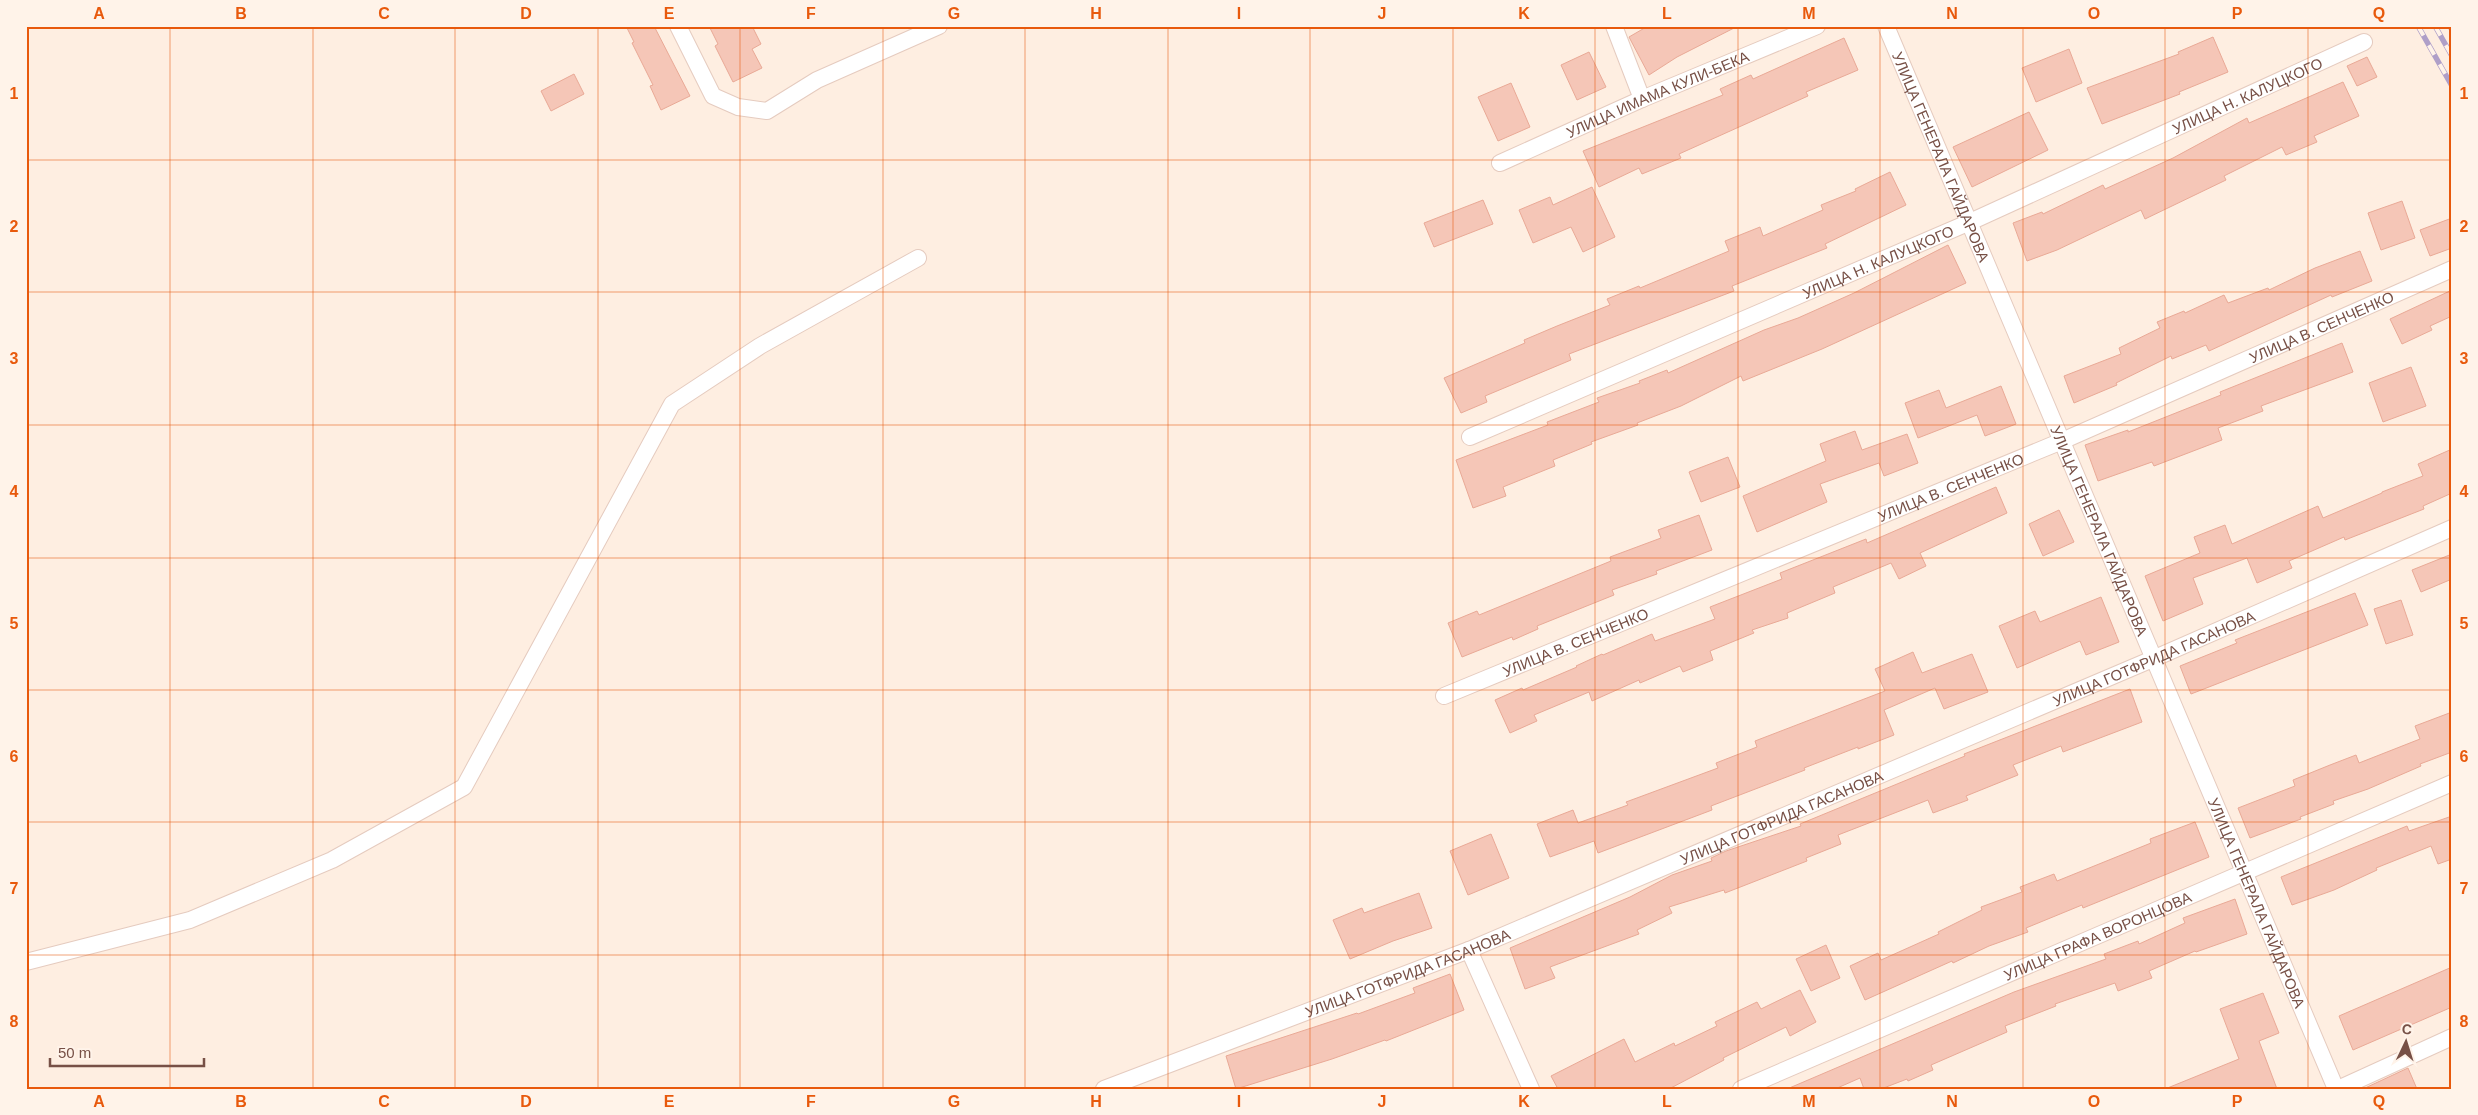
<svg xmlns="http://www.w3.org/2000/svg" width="2478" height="1115" viewBox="0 0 2478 1115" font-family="Arial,sans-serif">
	<rect width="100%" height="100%" fill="#feeee1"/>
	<!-- building -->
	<path fill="#f5c6b7" stroke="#e9a996" d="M626 26H654L690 96 661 110 650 86 653 85 632 43 634 42Z
		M709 26H752L761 44 752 49 762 68 733 82 715 46 718 44Z
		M1648 26H1738L1677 57 1649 75 1629 37Z
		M2213 37 2228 72 2179 92 2180 94 2102 124 2087 88 2179 54 2178 52Z
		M1844 38 1858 70 1806 92 1808 96 1679 154 1681 158 1642 174 1639 168 1599 187 1583 151 1723 95 1720 89 1751 75 1753 79Z
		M2069 49 2082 83 2036 102 2022 68Z
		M1589 52 1606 87 1577 100 1561 65Z
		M2367 57 2377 77 2357 86 2347 66Z
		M574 74 584 94 551 111 541 91Z
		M2343 82 2359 116 2314 136 2317 142 2286 155 2282 147 2224 176 2226 180 2145 219 2141 210 2057 250 2027 261 2013 223 2042 212 2043 214 2103 185 2105 189 2173 158 2247 118 2249 123Z
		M1511 83 1530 127 1498 141 1478 97Z
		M2029 112 2048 150 1972 187 1953 147Z
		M1890 172 1906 205 1825 244 1827 248 1732 286 1734 291 1569 354 1571 360 1485 396 1487 402 1461 413 1444 378 1525 343 1524 340 1557 326 1610 305 1607 299 1639 286 1640 288 1729 251 1725 241 1760 227 1763 236 1823 210 1821 205 1856 191 1855 189Z
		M1592 187 1615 237 1583 252 1571 227 1533 243 1519 210 1550 197 1553 205Z
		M1483 200 1493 224 1434 247 1424 223Z
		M2402 201 2415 238 2381 250 2368 213Z
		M2452 218V248L2430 256 2420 230Z
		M1948 245 1966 283 1822 349 1743 381 1741 376 1681 406 1637 423 1638 425 1591 442 1592 444 1553 460 1555 466 1503 487 1506 496 1473 508 1456 460 1548 425 1547 422 1599 402 1597 398 1640 383 1639 381 1667 370 1668 373 1764 330 1798 318 1854 293Z
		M2360 251 2372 281 2332 297 2331 295 2209 351 2206 345 2172 359 2171 356 2116 383 2117 385 2074 403 2064 376 2121 354 2119 348 2160 328 2157 322 2184 311 2185 313 2224 295 2228 303 2268 288 2269 290 2315 268Z
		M2452 290V316L2430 326 2432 330 2402 344 2390 319Z
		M2342 343 2353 372 2261 406 2263 411 2218 428 2222 440 2154 466 2152 462 2098 481 2085 445 2128 430V432L2221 395 2220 392Z
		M2411 367 2426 406 2383 422 2369 383Z
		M2001 386 2016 424 1985 436 1977 415 1918 438 1905 403 1939 390 1946 408Z
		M1855 431 1862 450 1907 434 1918 463 1884 476 1879 463 1820 484 1827 502 1757 532 1743 496 1826 461 1820 444Z
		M2452 449V493L2423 506 2424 509 2345 540 2344 537 2289 561 2292 568 2257 583 2247 558 2193 578 2203 604 2163 621 2145 576 2200 553 2194 537 2225 525 2232 544 2318 506 2323 518 2382 493V492L2423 476 2418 464Z
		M1728 457 1740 487 1701 502 1689 472Z
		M1996 487 2007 513 1920 553 1926 566 1899 579 1891 563 1833 587 1835 593 1787 613 1788 618 1752 630 1754 633 1710 651 1713 660 1683 672 1680 666 1640 683 1639 680 1592 701 1589 692 1534 715 1537 721 1510 733 1495 700 1522 688 1523 690 1577 667 1576 666 1602 654 1603 655 1652 634 1655 641 1715 619 1710 607 1782 579 1780 573 1866 539 1867 543Z
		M2059 510 2074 542 2043 556 2029 524Z
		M1699 515 1712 550 1656 571 1657 574 1612 590 1614 595 1537 626 1538 629 1513 640 1512 637 1462 657 1448 623 1477 611 1479 615 1611 561 1610 557 1661 538 1658 530Z
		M2452 554V579L2421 592 2412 570Z
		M2355 593 2368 625 2191 694 2180 666 2237 643 2235 640Z
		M2101 597 2119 642 2086 655 2080 641 2017 668 1999 626 2035 611 2040 622Z
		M2401 600 2413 635 2386 644 2374 609Z
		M1913 652 1922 673 1972 654 1988 692 1944 709 1935 688 1884 710 1894 735 1858 749V747L1804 768 1805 770 1711 806 1712 810 1598 853 1594 841 1550 857 1537 824 1573 810 1578 823 1628 805 1626 802 1718 768 1716 763 1757 747 1755 741 1885 691 1875 669Z
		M2130 689 2142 722 2063 752 2061 746 2013 765 2018 775 1966 796 1968 800 1933 813 1928 800 1838 835 1841 844 1806 858 1807 861 1725 893 1724 890 1669 907 1672 913 1637 930 1639 934 1550 967 1555 978 1525 989 1510 948 1630 897 1672 875 1712 861 1711 858 1726 851 1801 826 1800 824 1965 756 1964 754Z
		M2452 712V752L2420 764 2421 766 2368 789 2333 801 2334 804 2300 817 2301 819 2250 838 2238 808 2295 786 2293 780 2330 765 2356 755 2359 763 2420 739 2415 726Z
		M2452 816V859L2438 864 2431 846 2376 868 2377 870 2334 890 2292 905 2281 877 2407 826 2409 831Z
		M2195 822 2209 857 2083 908 2082 905 2026 928 2028 932 1989 946 1953 963 1952 961 1865 1000 1850 966 1878 953 1881 960 1939 934 1938 932 1982 910 1981 907 2022 892 2020 887 2054 874 2057 881 2151 843 2150 839Z
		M1491 834 1509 878 1468 895 1450 851Z
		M1419 893 1432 928 1393 941 1350 959 1333 920 1362 908 1364 913Z
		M2235 899 2247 934 2196 952 2195 951 2149 971 2152 978 2118 991 2115 983 2055 1004 2056 1006 2005 1026 2007 1032 1931 1065 1933 1070 1908 1081 1907 1079 1881 1089H1864L1860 1078 1835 1089H1787L2014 992 2106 959 2104 954 2138 941 2139 944 2185 923 2183 918Z
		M1826 945 1840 978 1811 991 1796 959Z
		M2452 967V1007L2353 1050 2339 1016Z
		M1450 974 1464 1010 1386 1041 1385 1040 1332 1059 1236 1089 1226 1056 1357 1013 1358 1014 1415 993 1413 988Z
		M1800 990 1816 1022 1790 1036 1786 1027 1723 1058 1724 1060 1669 1089H1558L1551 1076 1624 1039 1635 1062 1674 1043 1675 1046 1717 1026 1715 1022 1757 1002 1761 1009Z
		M2263 993 2279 1033 2259 1041 2277 1089H2165L2239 1059 2220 1009Z
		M2408 1068 2417 1089H2363Z"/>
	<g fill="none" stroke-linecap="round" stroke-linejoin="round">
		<defs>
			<g id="street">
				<path d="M678 26 713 96 738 107 767 111 817 80 939 26"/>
				<path d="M1614 26 1642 99"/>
				<path id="s1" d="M1886 26 2336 1089"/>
				<path id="s2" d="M1500 163 1642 99 1817 26"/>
				<path id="s3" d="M1470 437 1970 222 2364 42"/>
				<path id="s4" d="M1444 696 2062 441 2452 269"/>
				<path d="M1469 950 1531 1089"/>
				<path d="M26 962 190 920 332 860 464 787 672 404 760 346 918 258"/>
				<path id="s5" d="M1104 1089 1469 950 2155 658 2452 528"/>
				<path id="s6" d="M1741 1089 2452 783"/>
				<path d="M2338 1089 2452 1037"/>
			</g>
		</defs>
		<!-- street casing -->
		<use href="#street" stroke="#e5cbbf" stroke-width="18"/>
		<!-- street -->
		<use href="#street" stroke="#fff" stroke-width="16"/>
		<defs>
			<path id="rail" d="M2418 26 2452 86
				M2435 26 2452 56
				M2450 26 2452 30"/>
		</defs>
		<!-- rail casing -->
		<use href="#rail" stroke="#af9fc8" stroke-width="5.5"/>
		<!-- rail -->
		<use href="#rail" stroke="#fff3e9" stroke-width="4" stroke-dasharray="11" stroke-linecap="butt"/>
	</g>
	<!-- grid -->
	<path fill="none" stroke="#e8590c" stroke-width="1" stroke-opacity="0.55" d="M170 26V1089M313 26V1089M455 26V1089M598 26V1089M740 26V1089M883 26V1089M1025 26V1089M1168 26V1089M1310 26V1089M1453 26V1089M1595 26V1089M1738 26V1089M1880 26V1089M2023 26V1089M2165 26V1089M2308 26V1089M26 160H2452M26 292H2452M26 425H2452M26 558H2452M26 690H2452M26 822H2452M26 955H2452"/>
	<g text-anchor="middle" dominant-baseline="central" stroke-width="4" stroke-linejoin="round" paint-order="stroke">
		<!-- street labels -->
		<g font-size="15" fill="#775046" stroke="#fff3e9">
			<text stroke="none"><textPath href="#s2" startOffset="172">УЛИЦА ИМАМА КУЛИ-БЕКА</textPath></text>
			<text stroke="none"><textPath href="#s3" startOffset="849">УЛИЦА Н. КАЛУЦКОГО</textPath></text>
			<text stroke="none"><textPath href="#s1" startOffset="142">УЛИЦА ГЕНЕРАЛА ГАЙДАРОВА</textPath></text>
			<text stroke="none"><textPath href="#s3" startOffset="444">УЛИЦА Н. КАЛУЦКОГО</textPath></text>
			<text stroke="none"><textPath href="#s4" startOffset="952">УЛИЦА В. СЕНЧЕНКО</textPath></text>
			<text stroke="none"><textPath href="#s4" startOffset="548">УЛИЦА В. СЕНЧЕНКО</textPath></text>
			<text stroke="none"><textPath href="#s1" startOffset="548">УЛИЦА ГЕНЕРАЛА ГАЙДАРОВА</textPath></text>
			<text stroke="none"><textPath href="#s4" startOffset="142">УЛИЦА В. СЕНЧЕНКО</textPath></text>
			<text stroke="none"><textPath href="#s5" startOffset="1135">УЛИЦА ГОТФРИДА ГАСАНОВА</textPath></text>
			<text stroke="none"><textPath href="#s5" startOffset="730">УЛИЦА ГОТФРИДА ГАСАНОВА</textPath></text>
			<text stroke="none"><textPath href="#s1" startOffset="952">УЛИЦА ГЕНЕРАЛА ГАЙДАРОВА</textPath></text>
			<text stroke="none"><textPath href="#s6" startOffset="388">УЛИЦА ГРАФА ВОРОНЦОВА</textPath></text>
			<text stroke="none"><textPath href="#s5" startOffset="325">УЛИЦА ГОТФРИДА ГАСАНОВА</textPath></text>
		</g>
	</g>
	<!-- border -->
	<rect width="2478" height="1115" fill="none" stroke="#fff3e9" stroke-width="55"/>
	<!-- north arrow -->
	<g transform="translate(2406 1042) rotate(4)" stroke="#fff3e9" stroke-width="4" paint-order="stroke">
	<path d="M0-4L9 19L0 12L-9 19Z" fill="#775046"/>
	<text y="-8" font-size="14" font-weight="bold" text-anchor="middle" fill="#775046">С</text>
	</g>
	<!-- scale -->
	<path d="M50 1058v8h154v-8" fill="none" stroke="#775046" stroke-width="2.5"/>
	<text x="58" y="1058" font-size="15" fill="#775046" stroke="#fff3e9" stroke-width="4" paint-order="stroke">50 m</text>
	<rect x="28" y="28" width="2422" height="1060" fill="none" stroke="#e8590c" stroke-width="2"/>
	<g font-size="16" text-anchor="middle" font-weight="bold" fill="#e8590c">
		<text x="99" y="19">A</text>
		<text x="241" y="19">B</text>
		<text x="384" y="19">C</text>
		<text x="526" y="19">D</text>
		<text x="669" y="19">E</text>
		<text x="811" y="19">F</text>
		<text x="954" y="19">G</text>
		<text x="1096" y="19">H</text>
		<text x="1239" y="19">I</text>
		<text x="1382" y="19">J</text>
		<text x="1524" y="19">K</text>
		<text x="1667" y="19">L</text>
		<text x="1809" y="19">M</text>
		<text x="1952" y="19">N</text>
		<text x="2094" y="19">O</text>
		<text x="2237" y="19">P</text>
		<text x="2379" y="19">Q</text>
		<text x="14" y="99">1</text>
		<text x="2464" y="99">1</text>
		<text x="14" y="232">2</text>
		<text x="2464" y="232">2</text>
		<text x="14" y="364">3</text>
		<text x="2464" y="364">3</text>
		<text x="14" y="497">4</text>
		<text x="2464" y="497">4</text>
		<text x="14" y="629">5</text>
		<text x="2464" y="629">5</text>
		<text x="14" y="762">6</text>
		<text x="2464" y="762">6</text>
		<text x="14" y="894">7</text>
		<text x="2464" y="894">7</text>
		<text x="14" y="1027">8</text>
		<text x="2464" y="1027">8</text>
		<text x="99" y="1107">A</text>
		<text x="241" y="1107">B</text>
		<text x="384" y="1107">C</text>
		<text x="526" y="1107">D</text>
		<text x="669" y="1107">E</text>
		<text x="811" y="1107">F</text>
		<text x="954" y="1107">G</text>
		<text x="1096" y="1107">H</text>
		<text x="1239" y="1107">I</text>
		<text x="1382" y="1107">J</text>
		<text x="1524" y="1107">K</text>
		<text x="1667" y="1107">L</text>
		<text x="1809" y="1107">M</text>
		<text x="1952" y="1107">N</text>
		<text x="2094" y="1107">O</text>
		<text x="2237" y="1107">P</text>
		<text x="2379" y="1107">Q</text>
	</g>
</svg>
